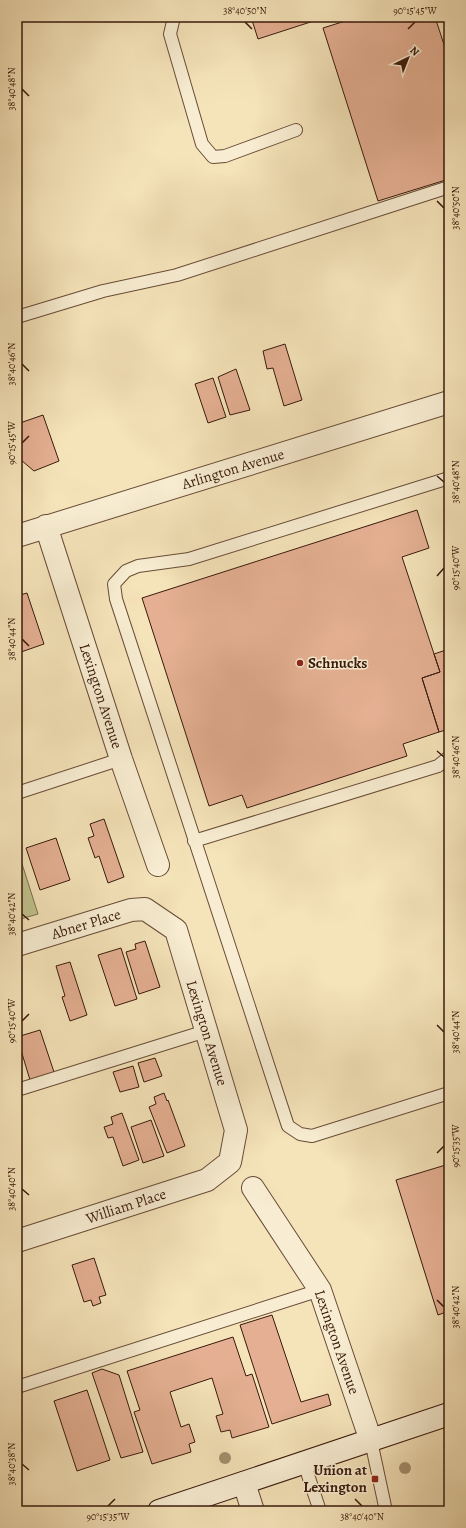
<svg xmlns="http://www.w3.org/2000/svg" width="466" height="1528" viewBox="0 0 466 1528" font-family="Alegreya,serif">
	<rect width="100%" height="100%" fill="#f5e3b9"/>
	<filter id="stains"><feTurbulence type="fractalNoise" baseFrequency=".005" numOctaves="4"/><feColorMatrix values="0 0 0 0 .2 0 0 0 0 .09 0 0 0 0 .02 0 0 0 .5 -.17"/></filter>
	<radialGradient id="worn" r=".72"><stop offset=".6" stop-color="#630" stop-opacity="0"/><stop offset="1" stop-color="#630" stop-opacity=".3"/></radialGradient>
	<!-- green -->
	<path fill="#c0c38c" stroke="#7c6e4c" d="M17 848 38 914 17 920Z"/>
	<!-- building -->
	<path fill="#e4af92" stroke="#391a0c" d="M251 17H326L258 39Z
		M358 17H435L449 60V179L378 201 323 28Z
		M285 344 302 400 284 406 273 368 267 369 263 351Z
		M236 369 250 410 230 415 218 377Z
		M213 378 226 417 208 423 195 384Z
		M43 415 59 461 34 471 21 460 17 446V424Z
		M417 510 429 548 402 557 440 672 422 678 439 732 403 744 407 756 247 808 242 795 209 806 142 598Z
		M27 593 44 644 21 652 17 641V596Z
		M449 649V729L439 732 422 678 440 672 434 654Z
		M104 819 124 877 108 883 99 856 95 858 88 838 94 836 90 824Z
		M56 838 70 880 40 890 26 848Z
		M145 941 160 987 139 994 126 952 136 949 135 944Z
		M121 948 137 999 115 1006 98 955Z
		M70 962 87 1015 70 1021 62 997 65 996 56 966Z
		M40 1030 54 1072 30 1080 17 1037Z
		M155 1058 162 1076 144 1082 138 1063Z
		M133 1066 139 1087 120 1092 113 1072Z
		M164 1093 167 1101 168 1100 185 1146 167 1153 149 1107 156 1104 154 1097Z
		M122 1113 139 1160 123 1166 113 1137 108 1138 104 1127 113 1124 111 1117Z
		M151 1120 164 1156 143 1163 131 1127Z
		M449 1164V1311L438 1315 396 1180Z
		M94 1258 106 1295 99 1297 101 1303 93 1306 91 1300 84 1302 72 1265Z
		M272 1315 301 1402 328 1394 331 1405 272 1424 240 1325Z
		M233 1337 246 1376 252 1374 269 1427 232 1438 230 1430 221 1432 216 1416 223 1414 212 1378 170 1392 181 1427 189 1424 195 1442 189 1444 191 1452 152 1464 134 1412 140 1410 127 1371Z
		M102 1369 119 1375 143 1452 121 1458 92 1373Z
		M87 1390 110 1460 77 1471 54 1401Z"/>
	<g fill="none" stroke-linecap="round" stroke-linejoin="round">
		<defs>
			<path id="lane" d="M174 17 170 34 202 144 213 157 225 156 296 130
				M17 317 103 291 177 275 449 187
				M449 478 189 559 138 566 126 571 114 584 116 599 288 1126 300 1134 312 1136 449 1093
				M17 793 121 759
				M194 841 438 766 449 757
				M17 1090 206 1031
				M17 1387 320 1290
				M371 1441 386 1511
				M304 1463 320 1511"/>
			<path id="street" d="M46 526 121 759 158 865
				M17 536 449 402
				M17 945 131 910 145 909 176 930 236 1130 230 1162 207 1180 17 1241
				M253 1188 320 1290 371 1441
				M244 1483 253 1511"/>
			<path id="secondary" d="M159 1511 449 1414"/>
		</defs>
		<!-- lane casing -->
		<use href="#lane" stroke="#684c37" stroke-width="14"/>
		<!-- street casing -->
		<use href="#street" stroke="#684c37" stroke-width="24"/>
		<!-- secondary casing -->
		<use href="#secondary" stroke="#391a0c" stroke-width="24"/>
		<!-- lane -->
		<use href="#lane" stroke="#f8edd2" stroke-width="12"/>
		<!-- street -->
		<use href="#street" stroke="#f8edd2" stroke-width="22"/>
		<!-- secondary -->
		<use href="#secondary" stroke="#f8edd2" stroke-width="22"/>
	</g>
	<!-- trees -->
	<g fill="#a4906f">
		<circle cx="225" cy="1458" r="6"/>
		<circle cx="405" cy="1468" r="6"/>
	</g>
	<!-- ticks -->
	<path fill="none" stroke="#391a0c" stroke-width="1.5" d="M245 22 252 29M408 29 415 22M22 89 29 96M437 201 444 208M22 364 29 371M22 443 29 436M437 476 444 482M437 576 444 568M22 639 29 646M437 751 444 757M22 914 29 920M22 1021 29 1014M437 1025 444 1032M437 1153 444 1146M22 1189 29 1195M437 1300 444 1307M22 1464 29 1470M355 1499 362 1506M108 1506 115 1499"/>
	<!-- markers -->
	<g fill="#8f2418" stroke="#f8edd2" stroke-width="1.5">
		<circle cx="300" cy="663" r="4"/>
		<rect x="371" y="1475" width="8" height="8" rx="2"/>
	</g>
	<g text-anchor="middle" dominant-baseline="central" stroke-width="3" stroke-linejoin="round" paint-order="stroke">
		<!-- street labels -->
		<g font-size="15" fill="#391a0c" stroke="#f8edd2">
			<text transform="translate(233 469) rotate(-17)">Arlington Avenue</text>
			<text transform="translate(101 696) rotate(72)">Lexington Avenue</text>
			<text transform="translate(86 924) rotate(-17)">Abner Place</text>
			<text transform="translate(207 1033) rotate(73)">Lexington Avenue</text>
			<text transform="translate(126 1206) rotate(-18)">William Place</text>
			<text transform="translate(337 1342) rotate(71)">Lexington Avenue</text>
		</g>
		<!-- poi labels -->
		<g font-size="15" font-weight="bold" fill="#391a0c" stroke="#f8edd2" text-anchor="start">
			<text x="308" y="663">Schnucks</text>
			<text x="367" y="1470" text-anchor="end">Union at<tspan x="367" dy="17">Lexington</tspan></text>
		</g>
	</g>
	<!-- margin -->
	<rect width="466" height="1528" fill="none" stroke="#f5e3b9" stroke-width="44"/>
	<!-- north arrow -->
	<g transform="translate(408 58) rotate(43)" stroke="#f8edd2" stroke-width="3" paint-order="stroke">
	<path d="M0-3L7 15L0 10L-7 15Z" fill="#391a0c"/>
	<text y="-6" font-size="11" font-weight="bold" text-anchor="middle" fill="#391a0c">N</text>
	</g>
	<rect x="22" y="22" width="422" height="1484" fill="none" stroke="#391a0c" stroke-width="1.5"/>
	<g font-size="10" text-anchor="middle" fill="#391a0c">
		<text x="245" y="14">38°40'50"N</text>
		<text x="415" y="14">90°15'45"W</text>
		<text transform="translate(11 89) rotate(-90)" y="4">38°40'48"N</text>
		<text transform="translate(455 208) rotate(-90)" y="4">38°40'50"N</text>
		<text transform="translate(11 364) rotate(-90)" y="4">38°40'46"N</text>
		<text transform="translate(11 443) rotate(-90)" y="4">90°15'45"W</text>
		<text transform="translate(455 482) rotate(-90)" y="4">38°40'48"N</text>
		<text transform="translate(455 568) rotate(-90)" y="4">90°15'40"W</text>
		<text transform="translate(11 639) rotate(-90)" y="4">38°40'44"N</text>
		<text transform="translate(455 757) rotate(-90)" y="4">38°40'46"N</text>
		<text transform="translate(11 914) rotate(-90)" y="4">38°40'42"N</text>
		<text transform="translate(11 1021) rotate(-90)" y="4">90°15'40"W</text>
		<text transform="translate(455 1032) rotate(-90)" y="4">38°40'44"N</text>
		<text transform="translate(455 1146) rotate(-90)" y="4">90°15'35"W</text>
		<text transform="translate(11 1189) rotate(-90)" y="4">38°40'40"N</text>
		<text transform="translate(455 1307) rotate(-90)" y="4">38°40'42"N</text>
		<text transform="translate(11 1464) rotate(-90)" y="4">38°40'38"N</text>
		<text x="108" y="1520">90°15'35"W</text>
		<text x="362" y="1520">38°40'40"N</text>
	</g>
	<rect width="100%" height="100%" filter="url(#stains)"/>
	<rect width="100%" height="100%" fill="url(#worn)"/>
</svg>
